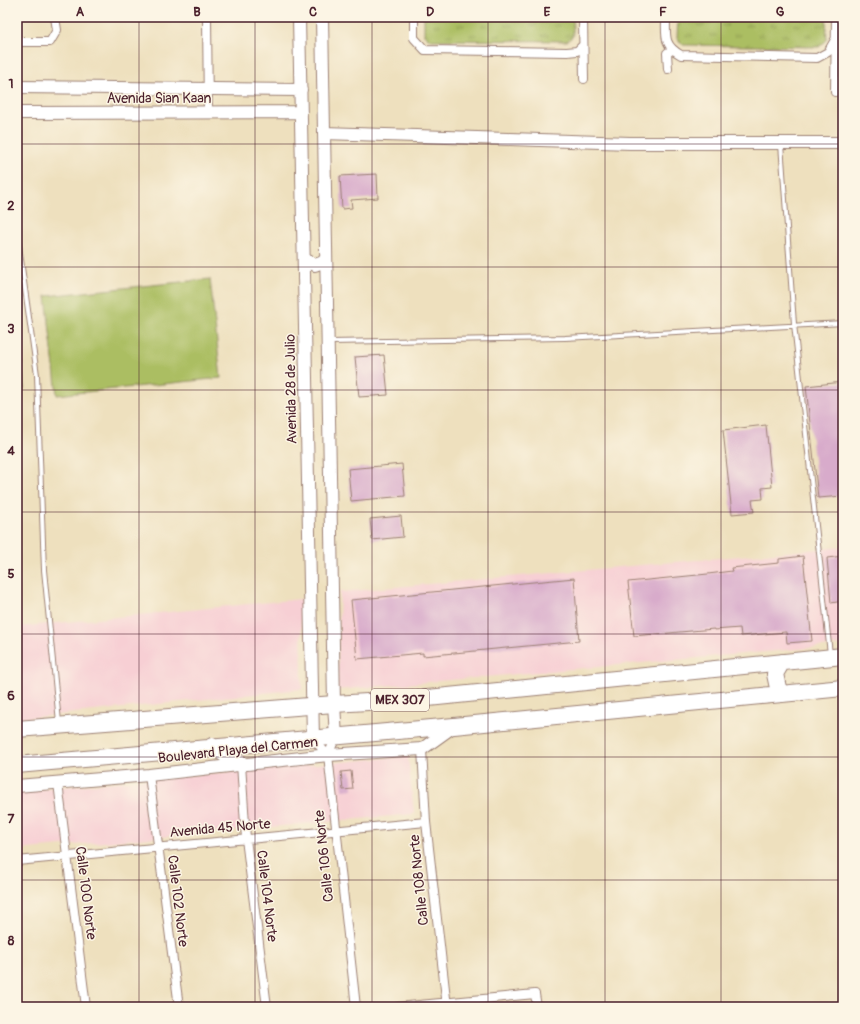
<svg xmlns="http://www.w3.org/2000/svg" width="860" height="1024" viewBox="0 0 860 1024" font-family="Pangolin,sans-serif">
	<defs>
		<pattern id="grass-tufts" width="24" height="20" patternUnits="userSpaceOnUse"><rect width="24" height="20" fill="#abbe62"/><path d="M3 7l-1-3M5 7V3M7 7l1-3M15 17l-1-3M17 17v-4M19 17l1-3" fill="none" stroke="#8d9a51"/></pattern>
	</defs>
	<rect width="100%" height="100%" fill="#fcf5e5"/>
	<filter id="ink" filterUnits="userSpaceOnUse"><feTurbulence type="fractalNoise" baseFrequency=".025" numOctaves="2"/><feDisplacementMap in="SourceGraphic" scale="8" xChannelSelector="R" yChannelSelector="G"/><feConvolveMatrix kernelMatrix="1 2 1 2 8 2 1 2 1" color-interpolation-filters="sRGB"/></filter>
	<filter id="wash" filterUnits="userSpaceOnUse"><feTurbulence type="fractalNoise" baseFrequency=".012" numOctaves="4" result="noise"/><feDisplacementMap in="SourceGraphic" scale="16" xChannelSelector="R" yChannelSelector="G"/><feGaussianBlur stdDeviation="0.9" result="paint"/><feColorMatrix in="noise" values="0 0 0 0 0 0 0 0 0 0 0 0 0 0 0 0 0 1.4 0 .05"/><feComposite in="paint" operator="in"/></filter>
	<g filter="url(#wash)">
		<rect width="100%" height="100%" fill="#eee0be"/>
		<!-- built -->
		<path fill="#f7cfd4" d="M843 547V645L337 690 340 592Z
			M301 599 302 689 17 719V627Z
			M408 756 414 814 17 850V791Z"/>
		<!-- grass -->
		<path fill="url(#grass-tufts)" stroke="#7a6e46" d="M424 17H573V36L567 41 431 40 424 35Z
			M678 17H826L827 40 819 47 683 45 677 38Z"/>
		<!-- pitch -->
		<path fill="#abbe62" stroke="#7a6e46" d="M210 279 221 378 57 395 46 296Z
			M17 311 24 389H17Z"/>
		<g id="blocks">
			<!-- building -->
			<path fill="#d8abcb" d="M377 174 378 198 351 200 352 208 342 209 340 176Z
				M384 355 388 395 359 397 355 357Z
				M843 382V496L818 498 806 386Z
				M766 425 772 487 762 488 763 499 752 500 754 512 732 514 723 430Z
				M402 464 405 496 351 501 348 469Z
				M401 516 403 537 372 540 370 519Z
				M803 556 812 641 787 643 786 632 741 636 740 628 714 630V629L634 636 628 582 708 574 732 571 731 568 779 563V559Z
				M843 556V601L831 603 827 558Z
				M574 578 579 641 423 656V653L357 659 351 600Z
				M351 771 353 789 343 790 341 772Z"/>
		</g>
	</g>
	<g filter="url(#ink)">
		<use href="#blocks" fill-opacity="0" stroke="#9c8074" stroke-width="1"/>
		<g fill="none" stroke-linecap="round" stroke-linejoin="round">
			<defs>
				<path id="lane" d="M781 144 794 324 830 654
					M17 231 37 375 44 570 59 722
					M330 342 565 338 843 323"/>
				<path id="street" d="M207 17 208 112
					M414 17V38L425 50 567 52 577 51 583 45
					M583 17 584 79
					M666 17C666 36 663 45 681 55L817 58 828 52 836 38
					M17 42H50L57 30 55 17
					M668 69 667 53 672 50
					M835 92 836 17
					M336 737 328 755 356 1007
					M313 739 328 755
					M422 749 426 822 447 1007
					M241 764 246 839 267 1007
					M149 775 179 1007
					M58 783 86 1007
					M17 861 426 822
					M398 1007 535 994 537 1007"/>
				<path id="secondary" d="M299 17 313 739
					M322 17 334 704 336 737
					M17 87 301 90
					M17 113 301 112
					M324 133 630 143H843
					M304 259 315 265 323 262 326 258
					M17 786 149 775 328 755 422 749 454 726"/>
				<path id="highway" d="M782 662 775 674 778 688 783 694
					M17 729 334 704 418 699 843 656
					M212 746 241 764
					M17 765 454 726 843 688"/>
			</defs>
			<!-- lane casing -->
			<use href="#lane" stroke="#9c8074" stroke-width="6"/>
			<!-- street casing -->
			<use href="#street" stroke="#9c8074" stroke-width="10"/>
			<!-- secondary casing -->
			<use href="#secondary" stroke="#9c8074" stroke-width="14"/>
			<!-- highway casing -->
			<use href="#highway" stroke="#9c8074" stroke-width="18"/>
			<!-- lane -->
			<use href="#lane" stroke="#fff" stroke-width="4"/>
			<!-- street -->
			<use href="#street" stroke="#fff" stroke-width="8"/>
			<!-- secondary -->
			<use href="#secondary" stroke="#fff" stroke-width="12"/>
			<!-- highway -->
			<use href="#highway" stroke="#fff" stroke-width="16"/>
		</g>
	</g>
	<!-- grid -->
	<path fill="none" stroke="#4a1f2b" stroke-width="1" stroke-opacity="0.55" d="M139 17V1007M255 17V1007M372 17V1007M488 17V1007M605 17V1007M721 17V1007M17 144H843M17 267H843M17 390H843M17 512H843M17 634H843M17 757H843M17 880H843"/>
	<g text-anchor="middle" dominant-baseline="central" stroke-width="3" stroke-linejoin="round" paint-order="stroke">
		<!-- shield labels -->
		<rect fill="#fcf5e5" stroke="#7f5f63" stroke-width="1" x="371" y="689" width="58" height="22" rx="3"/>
		<g font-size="13" font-weight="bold" fill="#4a1f2b">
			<text x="400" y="700">MEX 307</text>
		</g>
		<!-- street labels -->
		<g font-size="14" fill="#4a1f2b" stroke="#fcf5e5">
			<text x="159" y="98">Avenida Sian Kaan</text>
			<text transform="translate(291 389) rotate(-91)">Avenida 28 de Julio</text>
			<text transform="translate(238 750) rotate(-6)">Boulevard Playa del Carmen</text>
			<text transform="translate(220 828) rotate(-5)">Avenida 45 Norte</text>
			<text transform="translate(324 856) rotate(-96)">Calle 106 Norte</text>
			<text transform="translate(419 880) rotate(-96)">Calle 108 Norte</text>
			<text transform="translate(86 893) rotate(83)">Calle 100 Norte</text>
			<text transform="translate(267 896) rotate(83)">Calle 104 Norte</text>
			<text transform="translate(178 901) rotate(83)">Calle 102 Norte</text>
		</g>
	</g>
	<!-- margin -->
	<rect width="860" height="1024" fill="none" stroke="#fcf5e5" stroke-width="44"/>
	<rect x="22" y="22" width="816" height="980" fill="none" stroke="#4a1f2b" stroke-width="1.5"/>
	<g font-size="13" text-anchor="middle" font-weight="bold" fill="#4a1f2b">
		<text x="80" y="16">A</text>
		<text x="197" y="16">B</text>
		<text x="313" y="16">C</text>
		<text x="430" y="16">D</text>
		<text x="547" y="16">E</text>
		<text x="663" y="16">F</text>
		<text x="780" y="16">G</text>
		<text x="11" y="88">1</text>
		<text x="11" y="210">2</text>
		<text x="11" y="333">3</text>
		<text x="11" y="455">4</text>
		<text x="11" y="578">5</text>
		<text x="11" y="700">6</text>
		<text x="11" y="823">7</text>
		<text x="11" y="945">8</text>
	</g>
</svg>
